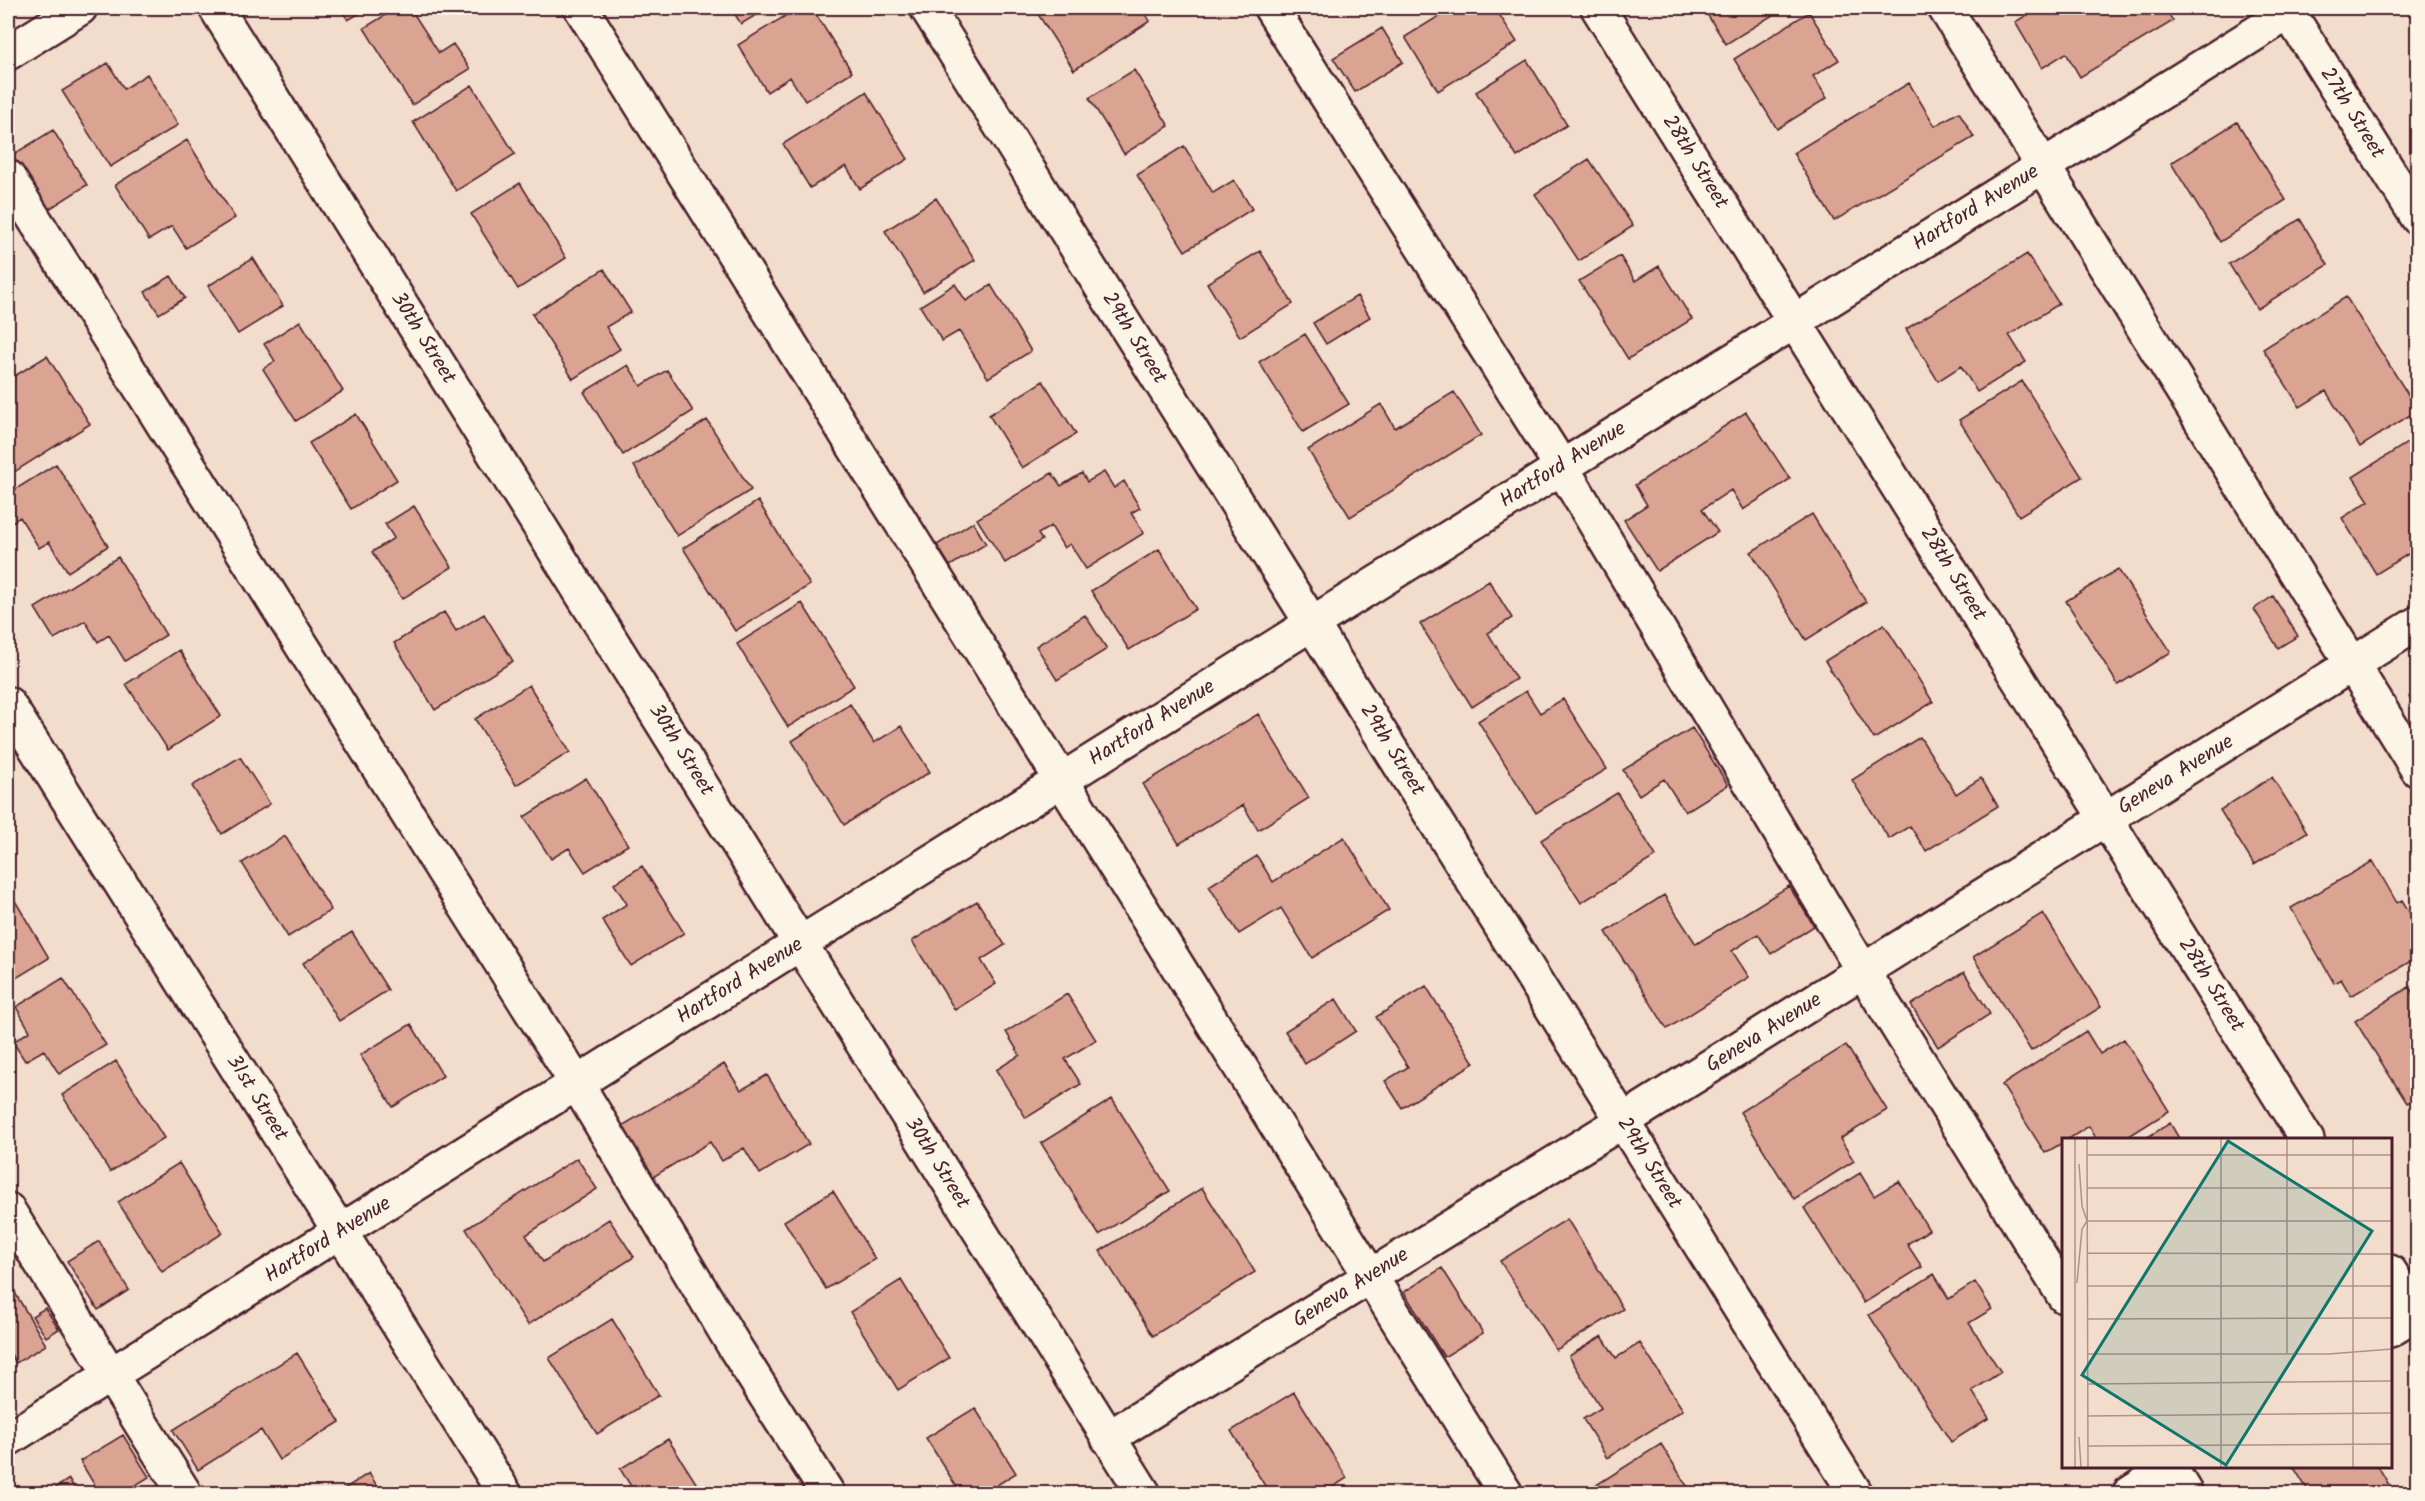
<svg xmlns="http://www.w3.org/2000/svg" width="2425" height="1501" viewBox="0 0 2425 1501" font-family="Kalam,sans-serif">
	<rect width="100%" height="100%" fill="#f2dccc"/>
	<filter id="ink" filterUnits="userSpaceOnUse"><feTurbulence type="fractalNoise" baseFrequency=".0167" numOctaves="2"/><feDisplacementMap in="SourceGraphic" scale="12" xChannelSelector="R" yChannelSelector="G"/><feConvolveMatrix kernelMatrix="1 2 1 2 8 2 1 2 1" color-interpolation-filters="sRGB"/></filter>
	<g filter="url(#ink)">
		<!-- building -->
		<path fill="#daa392" stroke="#4a1f2b" stroke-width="1.5" d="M340 8H369L348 20Z
			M397 8H410L439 53 453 44 470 69 412 105 364 28Z
			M731 8H768L741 24Z
			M798 8H812L852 72 805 101 790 77 767 92 738 45Z
			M1034 8H1142L1150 21 1074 70Z
			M1452 8H1495L1517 42 1438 91 1405 37Z
			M1703 8H1780L1781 10 1726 44Z
			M2039 8H2165L2173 21 2080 77 2066 53 2042 68 2015 22Z
			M1809 12 1839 60 1813 76 1827 98 1777 129 1734 59Z
			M1382 28 1403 62 1355 92 1333 58Z
			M1527 60 1567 125 1517 157 1476 92Z
			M108 63 124 89 147 74 178 125 110 167 62 91Z
			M1134 70 1169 126 1124 154 1089 98Z
			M1909 83 1935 126 1959 112 1974 137 1834 221 1793 153Z
			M472 85 515 154 456 191 413 122Z
			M866 92 908 159 860 189 846 166 810 188 783 144Z
			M2237 122 2286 200 2220 242 2171 163Z
			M53 130 87 185 46 211 11 156Z
			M187 140 235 218 186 248 172 226 149 240 115 185Z
			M1184 146 1213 193 1234 180 1252 209 1185 251 1137 175Z
			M1589 159 1633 226 1579 261 1535 194Z
			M520 183 566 258 518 289 471 214Z
			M936 198 975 260 923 292 885 231Z
			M2300 219 2328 265 2257 309 2229 264Z
			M1260 251 1293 304 1240 337 1207 283Z
			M2027 254 2059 304 2009 335 2026 362 1977 392 1961 366 1938 381 1906 329Z
			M1620 256 1635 281 1659 266 1692 319 1628 359 1579 281Z
			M253 258 283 306 238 334 208 286Z
			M604 269 631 312 606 327 620 349 573 379 532 314Z
			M171 276 185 298 159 314 145 292Z
			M955 284 966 301 991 285 1031 351 988 378 959 331 942 341 920 306Z
			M1357 296 1370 317 1326 344 1313 323Z
			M2346 297 2418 410 2360 447 2326 391 2300 407 2263 349Z
			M300 321 343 391 296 421 263 369 275 361 264 344Z
			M1305 334 1349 404 1303 432 1259 362Z
			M47 356 90 424 8 476V380Z
			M628 365 641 386 667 370 693 411 623 455 584 392Z
			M1043 381 1076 434 1022 468 989 415Z
			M2022 381 2082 477 2019 516 1959 420Z
			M1454 392 1481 435 1350 517 1308 450 1381 404 1395 428Z
			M1746 412 1790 479 1743 510 1731 490 1702 509 1718 532 1657 571 1624 520 1647 505 1635 485Z
			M356 414 397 480 351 509 309 443Z
			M707 420 751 490 677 536 634 466Z
			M2418 436V548L2376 574 2342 518 2369 501 2353 477Z
			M56 464 108 546 68 572 49 542 39 548 20 517 8 525V494Z
			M1104 472 1114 488 1124 481 1140 508 1131 513 1144 533 1086 569 1070 544 1064 548 1051 526 1038 534 1042 540 1005 563 977 519 1052 473 1061 486 1082 473 1087 482Z
			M758 501 810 585 735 631 683 548Z
			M414 506 452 567 402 599 372 552 394 538 385 524Z
			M1812 514 1866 602 1806 640 1751 552Z
			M973 522 986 544 950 566 937 545Z
			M1159 549 1196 609 1129 650 1091 591Z
			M118 557 166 635 125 661 109 635 98 642 85 621 54 639 35 608Z
			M2118 569 2171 652 2118 685 2066 601Z
			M1489 581 1512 618 1488 633 1516 679 1472 707 1420 624Z
			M2273 596 2298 636 2278 648 2254 609Z
			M802 603 854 686 788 727 737 644Z
			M444 612 456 631 484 614 513 661 435 710 394 643Z
			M1085 615 1107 649 1057 680 1036 646Z
			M1884 624 1933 702 1874 739 1825 661Z
			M179 650 221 716 168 750 126 684Z
			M529 685 570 752 516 785 475 719Z
			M1526 691 1540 713 1563 699 1607 769 1536 813 1478 721Z
			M2418 692V710L2409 697Z
			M850 704 874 743 901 726 930 772 844 825 792 741Z
			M1258 714 1309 798 1258 830 1243 805 1179 844 1143 784Z
			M1692 728 1728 785 1685 812 1664 779 1639 795 1623 770Z
			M1920 737 1956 794 1981 778 1998 806 1926 851 1910 826 1889 839 1852 780Z
			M240 757 270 804 222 834 192 786Z
			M2272 777 2307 832 2254 865 2220 810Z
			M586 778 628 845 585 872 569 848 551 859 524 817Z
			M1617 793 1656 856 1581 903 1541 840Z
			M285 836 331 910 288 937 242 863Z
			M1344 837 1389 910 1312 958 1281 908 1239 934 1209 886 1257 856 1273 882Z
			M2373 861 2397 903 2402 900 2418 926V957L2351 996 2341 979 2334 983 2291 908Z
			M642 866 684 933 631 966 602 920 627 904 614 884Z
			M1789 886 1814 926 1771 954 1758 934 1732 951 1749 977 1667 1029 1606 932 1664 895 1696 944Z
			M8 889 49 958 8 983Z
			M977 901 1005 945 981 960 996 984 955 1010 912 941Z
			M2043 913 2101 1007 2031 1051 1973 957Z
			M352 932 388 990 339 1021 303 963Z
			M1964 972 1990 1014 1938 1047 1911 1005Z
			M63 978 106 1045 59 1074 44 1050 25 1061 13 1042 30 1031 16 1007Z
			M1426 986 1474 1063 1402 1108 1385 1081 1408 1067 1376 1017Z
			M2409 987 2418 1001V1097L2407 1103 2355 1021Z
			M1067 994 1096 1040 1065 1059 1081 1084 1026 1118 996 1070 1020 1055 1006 1032Z
			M1336 999 1356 1031 1305 1064 1285 1031Z
			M411 1024 443 1076 393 1107 360 1055Z
			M2086 1031 2100 1054 2124 1039 2169 1111 2123 1140H2097L2089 1126 2067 1140H2064V1142L2045 1153 2002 1085Z
			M1846 1045 1887 1110 1840 1139 1854 1161 1794 1199 1740 1112Z
			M116 1061 164 1138 110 1172 62 1095Z
			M724 1064 741 1090 767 1075 809 1144 760 1174 744 1148 722 1161 710 1142 653 1177 622 1126Z
			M1112 1099 1170 1191 1099 1235 1041 1143Z
			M2170 1123 2180 1140H2143Z
			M577 1158 597 1189 526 1235 543 1262 609 1219 634 1257 528 1325 466 1229Z
			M179 1163 223 1233 162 1272 118 1202Z
			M1860 1173 1874 1196 1899 1181 1929 1230 1907 1244 1922 1267 1864 1303 1804 1208Z
			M1202 1188 1255 1272 1153 1336 1100 1251Z
			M833 1191 875 1259 826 1289 784 1221Z
			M1567 1219 1623 1309 1556 1350 1500 1261Z
			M99 1241 129 1290 98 1310 67 1261Z
			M1442 1268 1483 1333 1444 1357 1404 1292Z
			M1934 1274 1949 1299 1975 1282 1992 1309 1969 1323 2001 1372 1972 1391 1989 1418 1951 1442 1869 1315Z
			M901 1280 949 1358 898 1390 850 1312Z
			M8 1281 46 1345 16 1363 8 1349Z
			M45 1308 59 1329 46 1337 32 1316Z
			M612 1319 659 1395 597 1434 549 1358Z
			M1602 1336 1616 1358 1640 1343 1683 1410 1607 1458 1583 1419 1601 1408 1569 1356Z
			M297 1353 340 1422 279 1460 261 1430 198 1470 173 1430Z
			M1294 1392 1347 1478 1322 1494H1270L1231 1431Z
			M975 1408 1016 1473 983 1494H961L926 1438Z
			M123 1435 149 1477 121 1494H100L80 1461Z
			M668 1439 703 1494H636L620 1469Z
			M1661 1444 1692 1494H1582Z
			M2293 1466H2378L2392 1490 2386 1494H2310Z
			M369 1473 382 1494H336Z
			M69 1479 78 1494H46Z"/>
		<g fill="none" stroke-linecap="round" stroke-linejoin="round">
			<defs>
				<path id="minor" d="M216 8 1144 1494
					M581 8 1506 1494
					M927 8 1856 1494
					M1271 8 1561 466 1863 971 2064 1296
					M1598 8 2307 1140
					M1945 8 2418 770
					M2286 8 2418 218
					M8 177 577 1084 736 1349 828 1494
					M8 704 505 1494
					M8 1210 185 1494
					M2390 1272 2418 1316
					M2390 1330 2418 1313
					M1108 1438 1623 1121 2418 623
					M8 1439 2296 8
					M2169 1466 2186 1494
					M2129 1494 2172 1466"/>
				<path id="major" d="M8 53 80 8"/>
			</defs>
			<!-- minor casing -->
			<use href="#minor" stroke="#4a1f2b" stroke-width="38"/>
			<!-- major casing -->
			<use href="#major" stroke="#4a1f2b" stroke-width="38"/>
			<!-- minor -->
			<use href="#minor" stroke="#fcf5e5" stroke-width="33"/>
			<!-- major -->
			<use href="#major" stroke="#fcf5e5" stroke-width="33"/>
		</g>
	</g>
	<g text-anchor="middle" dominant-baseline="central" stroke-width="4.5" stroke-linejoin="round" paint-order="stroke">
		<!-- street labels -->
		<g font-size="21" fill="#4a1f2b" stroke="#fcf5e5">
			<text transform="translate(2352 113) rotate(58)">27th Street</text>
			<text transform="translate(1695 162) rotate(58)">28th Street</text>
			<text transform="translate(1976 208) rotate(-32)">Hartford Avenue</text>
			<text transform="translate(423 338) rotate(58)">30th Street</text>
			<text transform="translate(1134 338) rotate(58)">29th Street</text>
			<text transform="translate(1563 465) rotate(-32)">Hartford Avenue</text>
			<text transform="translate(1953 574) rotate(58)">28th Street</text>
			<text transform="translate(1152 723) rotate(-32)">Hartford Avenue</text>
			<text transform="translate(681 750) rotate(58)">30th Street</text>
			<text transform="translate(1392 750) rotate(58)">29th Street</text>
			<text transform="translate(2176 775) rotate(-32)">Geneva Avenue</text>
			<text transform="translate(740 981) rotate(-32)">Hartford Avenue</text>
			<text transform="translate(2211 985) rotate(58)">28th Street</text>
			<text transform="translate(1764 1033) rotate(-32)">Geneva Avenue</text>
			<text transform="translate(257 1098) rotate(58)">31st Street</text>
			<text transform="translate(937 1163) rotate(58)">30th Street</text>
			<text transform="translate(1649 1163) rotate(58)">29th Street</text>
			<text transform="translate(328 1240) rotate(-32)">Hartford Avenue</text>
			<text transform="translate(1351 1288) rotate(-32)">Geneva Avenue</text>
		</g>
	</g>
	<!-- overview -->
	<g transform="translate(2062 1138)">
		<rect width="330" height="330" fill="#f2dccc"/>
		<path fill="none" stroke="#af908c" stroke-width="1.5" d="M13 1V329M25 1 26 329M159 1V329M25 17H330M25 50H330M25 83H330M25 115 330 116M15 145 20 91 25 83 20 68 17 26M26 148H330M26 181 330 180M26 216H267L330 211M225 216V1M26 246 330 243M26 278 330 275M17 299 19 329M26 308 330 306M291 329V1"/>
		<path fill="#0f766e" fill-opacity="0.15" stroke="#0f766e" stroke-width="3" d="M166 3 310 93 164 327 20 237Z"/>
		<rect width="330" height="330" fill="none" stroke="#4a1f2b" stroke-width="3"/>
	</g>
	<!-- margin -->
	<rect width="2425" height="1501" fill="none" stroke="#fcf5e5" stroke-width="30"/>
	<rect x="15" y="15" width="2395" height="1471" fill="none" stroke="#4a1f2b" stroke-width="2" filter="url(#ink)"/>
</svg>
